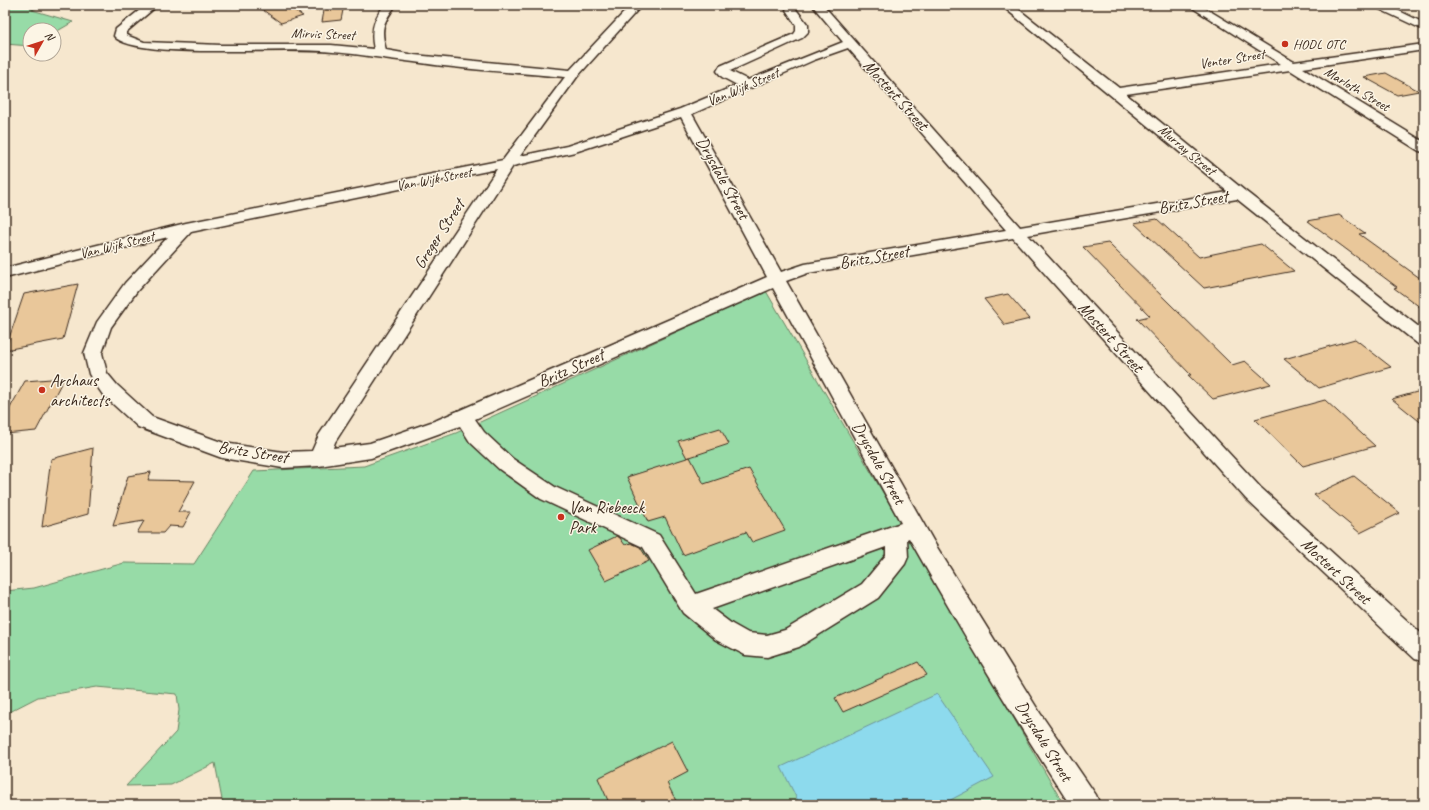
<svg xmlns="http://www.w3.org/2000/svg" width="1429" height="810" viewBox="0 0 1429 810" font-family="Caveat,sans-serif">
	<rect width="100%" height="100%" fill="#f6e7ce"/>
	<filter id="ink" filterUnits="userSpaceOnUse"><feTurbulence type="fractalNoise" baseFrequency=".025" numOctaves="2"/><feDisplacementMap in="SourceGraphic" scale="8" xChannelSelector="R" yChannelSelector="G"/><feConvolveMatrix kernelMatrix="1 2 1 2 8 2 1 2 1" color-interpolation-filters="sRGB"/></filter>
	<g filter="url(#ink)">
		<!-- green -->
		<path fill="#97dba7" stroke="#698262" d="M5 5H41L32 10 73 22 54 33V30H30V46L5 44Z
			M766 291 1064 805H223L215 763 171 785 126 786 176 732 179 710 177 694 97 687 38 697 5 714V591L34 588 124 563 194 564 254 471 364 466 456 433Z"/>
		<!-- water -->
		<path fill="#8ddaed" stroke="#6c949a" d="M937 694 994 777 941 805H800L781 767Z"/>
		<!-- building -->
		<path fill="#e9c79a" stroke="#3b2a1e" d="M256 5H286L303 16 281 23Z
			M325 5H344L341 20 322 22Z
			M1386 73 1419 91 1397 95 1364 77Z
			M1339 215 1365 233 1359 234 1424 281V310L1394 288 1397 287 1308 221Z
			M1157 219 1199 257 1261 244 1294 271 1204 288 1134 223Z
			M1108 243 1232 365 1245 361 1271 384 1213 399 1188 375H1191L1137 319 1150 316 1083 247Z
			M78 284 63 339 5 350 24 294Z
			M1008 294 1030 319 1005 325 984 299Z
			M1355 339 1391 367 1319 388 1284 359Z
			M64 378 36 431 5 434V417L25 381Z
			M1424 390V425L1392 399Z
			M1325 400 1375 446 1303 466 1255 419Z
			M720 428 729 444 687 458 678 441Z
			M93 448 88 514 42 527 51 459Z
			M690 457 704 484 749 469 785 530 752 542 746 532 683 555 665 517 648 522 627 477Z
			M151 472 148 480 195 481 178 512H191L183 527 169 526 163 533H137L144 521 113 526 128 476Z
			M1354 476 1400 513 1360 533 1314 495Z
			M617 536 620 538 625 545 631 543 640 547 649 561 606 581 588 550Z
			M918 662 927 675 843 712 835 698Z
			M672 741 688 772 667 783 678 805H610L598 778Z"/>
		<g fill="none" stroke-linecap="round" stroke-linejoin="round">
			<defs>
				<path id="minor" d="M146 5H158L126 32V35L144 42 221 45H331L374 49C370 32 373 18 385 5H396C383 23 380 28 386 50L414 55 570 70 631 5H642L577 77 520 156 567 146 680 109 737 85 722 77 717 71 720 66 794 34 796 31V25L786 10 787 8H795L808 25V32L802 38 730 71 748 80 843 42 812 5H823L1020 227 1228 192 1001 5H1013L1119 88 1281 64 1188 5H1200L1294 62 1424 44V50L1303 68 1424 142V152L1419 151 1290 70 1126 94 1245 191 1424 331V346L1418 344 1237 199 1028 235 1260 487 1424 636V662L1415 659 1385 631 1246 499 1013 238 808 273 786 281 935 544 1040 713 1096 795 1100 805H1070C1014 718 960 629 909 538L907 539 908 557 905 564 878 598 799 647 767 657 745 655 716 640 683 613 643 547 541 499 499 469 470 442 460 426 371 458 319 466 283 468 222 458 138 427 103 395 92 379 89 374 84 353 97 322 125 283 168 237 5 278V268L186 223 503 160 565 77C515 72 464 70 414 62 387 59 360 54 333 52 300 49 266 51 232 51 210 51 127 53 114 36L116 29ZM848 48 1006 230 805 264 781 272 692 114 814 60ZM681 117 767 277 437 420 370 443 333 448 335 442 513 166 575 152ZM497 169 319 435 312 451 283 452 224 443 152 417 117 385 107 373 102 353 111 327 137 291 191 232ZM773 288 901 523 696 594 659 535 555 487 513 459 484 432 475 419ZM886 547V555L862 584 785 630 767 635 748 633 732 624 712 609Z
					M1374 5H1387L1424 23V30L1375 7Z"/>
			</defs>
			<!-- minor casing -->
			<use href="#minor" stroke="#3b2a1e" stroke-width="3"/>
			<!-- minor -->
			<use href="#minor" fill="#fcf5e5" fill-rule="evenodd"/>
		</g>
	</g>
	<!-- markers -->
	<g fill="#c8321e" stroke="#fcf5e5" stroke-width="1.5">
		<circle cx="1285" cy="44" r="4"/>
		<circle cx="42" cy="390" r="4"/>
		<circle cx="561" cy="517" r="4"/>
	</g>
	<g text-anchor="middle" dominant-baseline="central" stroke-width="3" stroke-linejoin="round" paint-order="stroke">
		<!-- far-street labels -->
		<g font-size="14" fill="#3b2a1e" stroke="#fcf5e5">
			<text transform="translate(323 34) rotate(2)">Mirvis Street</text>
			<text transform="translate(1232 59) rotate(-9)">Venter Street</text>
			<text transform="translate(743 87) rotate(-23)">Van Wijk Street</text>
			<text transform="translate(1357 89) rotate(31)">Marloth Street</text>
			<text transform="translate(1187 150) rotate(40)">Murray Street</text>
			<text transform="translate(434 179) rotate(-11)">Van Wijk Street</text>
			<text transform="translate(117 245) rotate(-14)">Van Wijk Street</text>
		</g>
		<!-- far-poi labels -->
		<g font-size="14" fill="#3b2a1e" stroke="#fcf5e5" text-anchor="start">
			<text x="1293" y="44">HODL OTC</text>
		</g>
		<!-- street labels -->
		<g font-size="17" fill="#3b2a1e" stroke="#fcf5e5">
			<text transform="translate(896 95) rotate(48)">Mostert Street</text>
			<text transform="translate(723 178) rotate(61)">Drysdale Street</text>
			<text transform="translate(1193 202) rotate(-10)">Britz Street</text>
			<text transform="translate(439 234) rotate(-57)">Greger Street</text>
			<text transform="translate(874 257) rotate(-10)">Britz Street</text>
			<text transform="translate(1111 337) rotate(48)">Mostert Street</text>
			<text transform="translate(571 368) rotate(-24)">Britz Street</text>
			<text transform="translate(253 452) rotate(9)">Britz Street</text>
			<text transform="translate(879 463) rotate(61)">Drysdale Street</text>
			<text transform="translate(1336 571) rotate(43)">Mostert Street</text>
			<text transform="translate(1044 741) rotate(58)">Drysdale Street</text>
		</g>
		<!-- poi labels -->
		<g font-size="17" fill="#3b2a1e" stroke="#fcf5e5" text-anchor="start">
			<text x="50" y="380">Archaus<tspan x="50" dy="20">architects</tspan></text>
			<text x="569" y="507">Van Riebeeck<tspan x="569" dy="20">Park</tspan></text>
		</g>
	</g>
	<!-- margin -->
	<rect width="1429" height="810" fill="none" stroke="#fcf5e5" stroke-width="20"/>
	<rect x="10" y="10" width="1409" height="790" fill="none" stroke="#3b2a1e" stroke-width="1.5" filter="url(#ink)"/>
	<!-- north arrow -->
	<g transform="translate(42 42) rotate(51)"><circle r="19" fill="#fcf5e5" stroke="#afa495"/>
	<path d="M0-3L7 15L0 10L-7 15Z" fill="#c8321e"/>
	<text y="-6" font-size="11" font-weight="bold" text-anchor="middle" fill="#3b2a1e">N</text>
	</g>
</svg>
